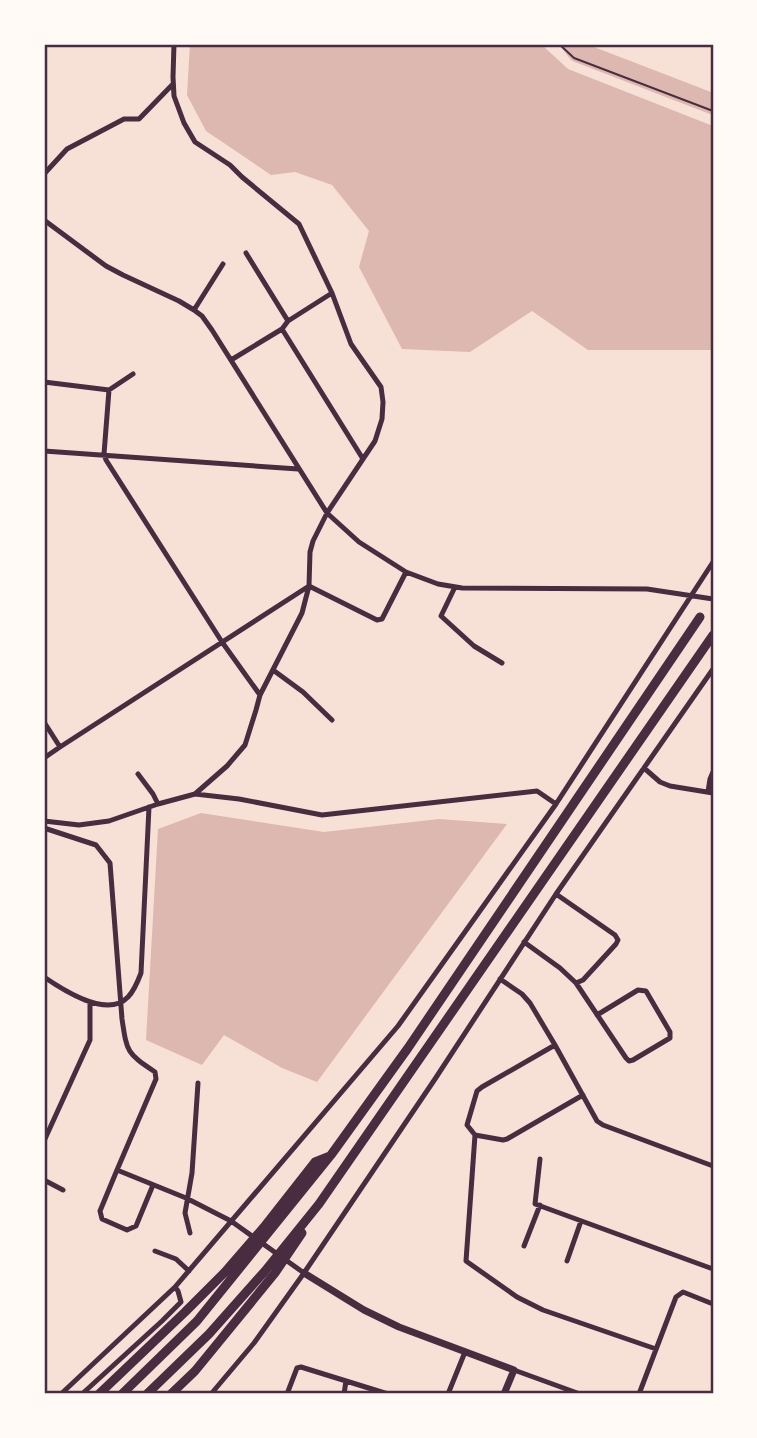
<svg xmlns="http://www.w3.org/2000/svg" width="757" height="1438" viewBox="0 0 757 1438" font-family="Barlow,sans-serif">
	<rect width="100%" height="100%" fill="#f7e1d7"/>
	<!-- water -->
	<path fill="#dcb8b0" d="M190 44H541L568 69 713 126V350H588L532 311 470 352 402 349 359 267 369 231 332 185 295 172 271 175 206 131 187 95Z
		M201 813 324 832 439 819 507 824 317 1082 282 1068 224 1035 202 1065 146 1040 158 829Z"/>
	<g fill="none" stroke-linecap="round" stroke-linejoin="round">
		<!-- river -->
		<path stroke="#dcb8b0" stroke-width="21" d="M572 44 578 52 713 104"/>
		<!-- path -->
		<path stroke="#4a2c40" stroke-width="2" d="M559 44 574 58 713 111"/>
		<!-- minor -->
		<path stroke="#4a2c40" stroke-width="5" d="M174 44 173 77 174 96 184 123 195 142 230 165 242 177 299 224 332 293 351 344 381 387 383 402 382 419 375 441 327 513 313 541 310 552 309 586 302 613 260 695 256 710 245 745 227 766 195 794
			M44 174 67 149 124 119H139L173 84
			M44 220 106 266 123 275 179 301 194 310 202 316 212 330 327 513 359 542 406 572 438 584 462 588 647 589 713 599
			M246 253 288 321
			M194 310 223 264
			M282 329 363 459
			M231 360 282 329 288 321 332 293
			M44 382 109 390 133 374
			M109 390 104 454 106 460 222 642 260 695
			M44 451 298 469
			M455 587 441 616 474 646 502 663
			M273 670 303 692 332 720
			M44 722 60 747 309 586 377 620 382 619 406 572
			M44 758 60 747
			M644 768 660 782 670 786 713 793
			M138 774 153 794 158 804
			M708 792 710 779 713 772
			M44 821 79 825 109 821 158 804 195 794 239 799 322 815 537 791 556 804
			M44 828 96 845 110 863 122 1019C127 1053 127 1053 155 1072L156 1079 117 1170 186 1198 231 1221 304 1273
			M524 942 560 968 576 983 583 980 616 944 618 940 615 935 556 894
			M44 977C63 990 107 1019 128 997 134 991 138 981 141 973L149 807
			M500 979 522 994 530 1003 555 1045
			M576 983 626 1058 629 1061 633 1060 670 1038V1032L646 991 638 990 597 1015
			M583 1095 507 1139 503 1140 475 1135 467 1125 477 1091 482 1087 555 1045 597 1121 603 1125 713 1166
			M475 1135 466 1261 517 1297 543 1310 656 1349
			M44 1141 90 1040V1002
			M540 1159 535 1204 713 1269
			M117 1170 100 1211 102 1219 127 1230 136 1226 153 1185
			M44 1180 63 1190
			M190 1233 185 1213 192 1173 198 1083
			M524 1246 540 1205
			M155 1251 176 1259 189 1271
			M567 1261 581 1221
			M514 1370 580 1394
			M61 1394 175 1287 398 1026 556 804 713 562
			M82 1394 162 1321 181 1302 178 1291 175 1287
			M211 1394 254 1343 304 1273 435 1079 556 894 713 669
			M287 1394 297 1368 301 1367 388 1394
			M344 1394 346 1381
			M448 1394 465 1352
			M639 1394 676 1297 683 1292 713 1304"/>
		<!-- tertiary -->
		<path stroke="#4a2c40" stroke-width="7" d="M304 1273 364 1310 399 1327 514 1370 504 1394"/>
		<!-- trunk -->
		<path stroke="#4a2c40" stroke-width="9" d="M99 1394 185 1312 225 1272 264 1227 315 1162 330 1156
			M122 1394 197 1321 331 1155 408 1048 700 617
			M147 1394 209 1334 265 1271 319 1204 713 635
			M171 1394 195 1371 275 1273 302 1233"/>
	</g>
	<!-- border -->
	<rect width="757" height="1438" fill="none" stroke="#fffaf5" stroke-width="91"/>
	<rect x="46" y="46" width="666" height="1346" fill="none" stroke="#4a2c40" stroke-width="2.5"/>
</svg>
